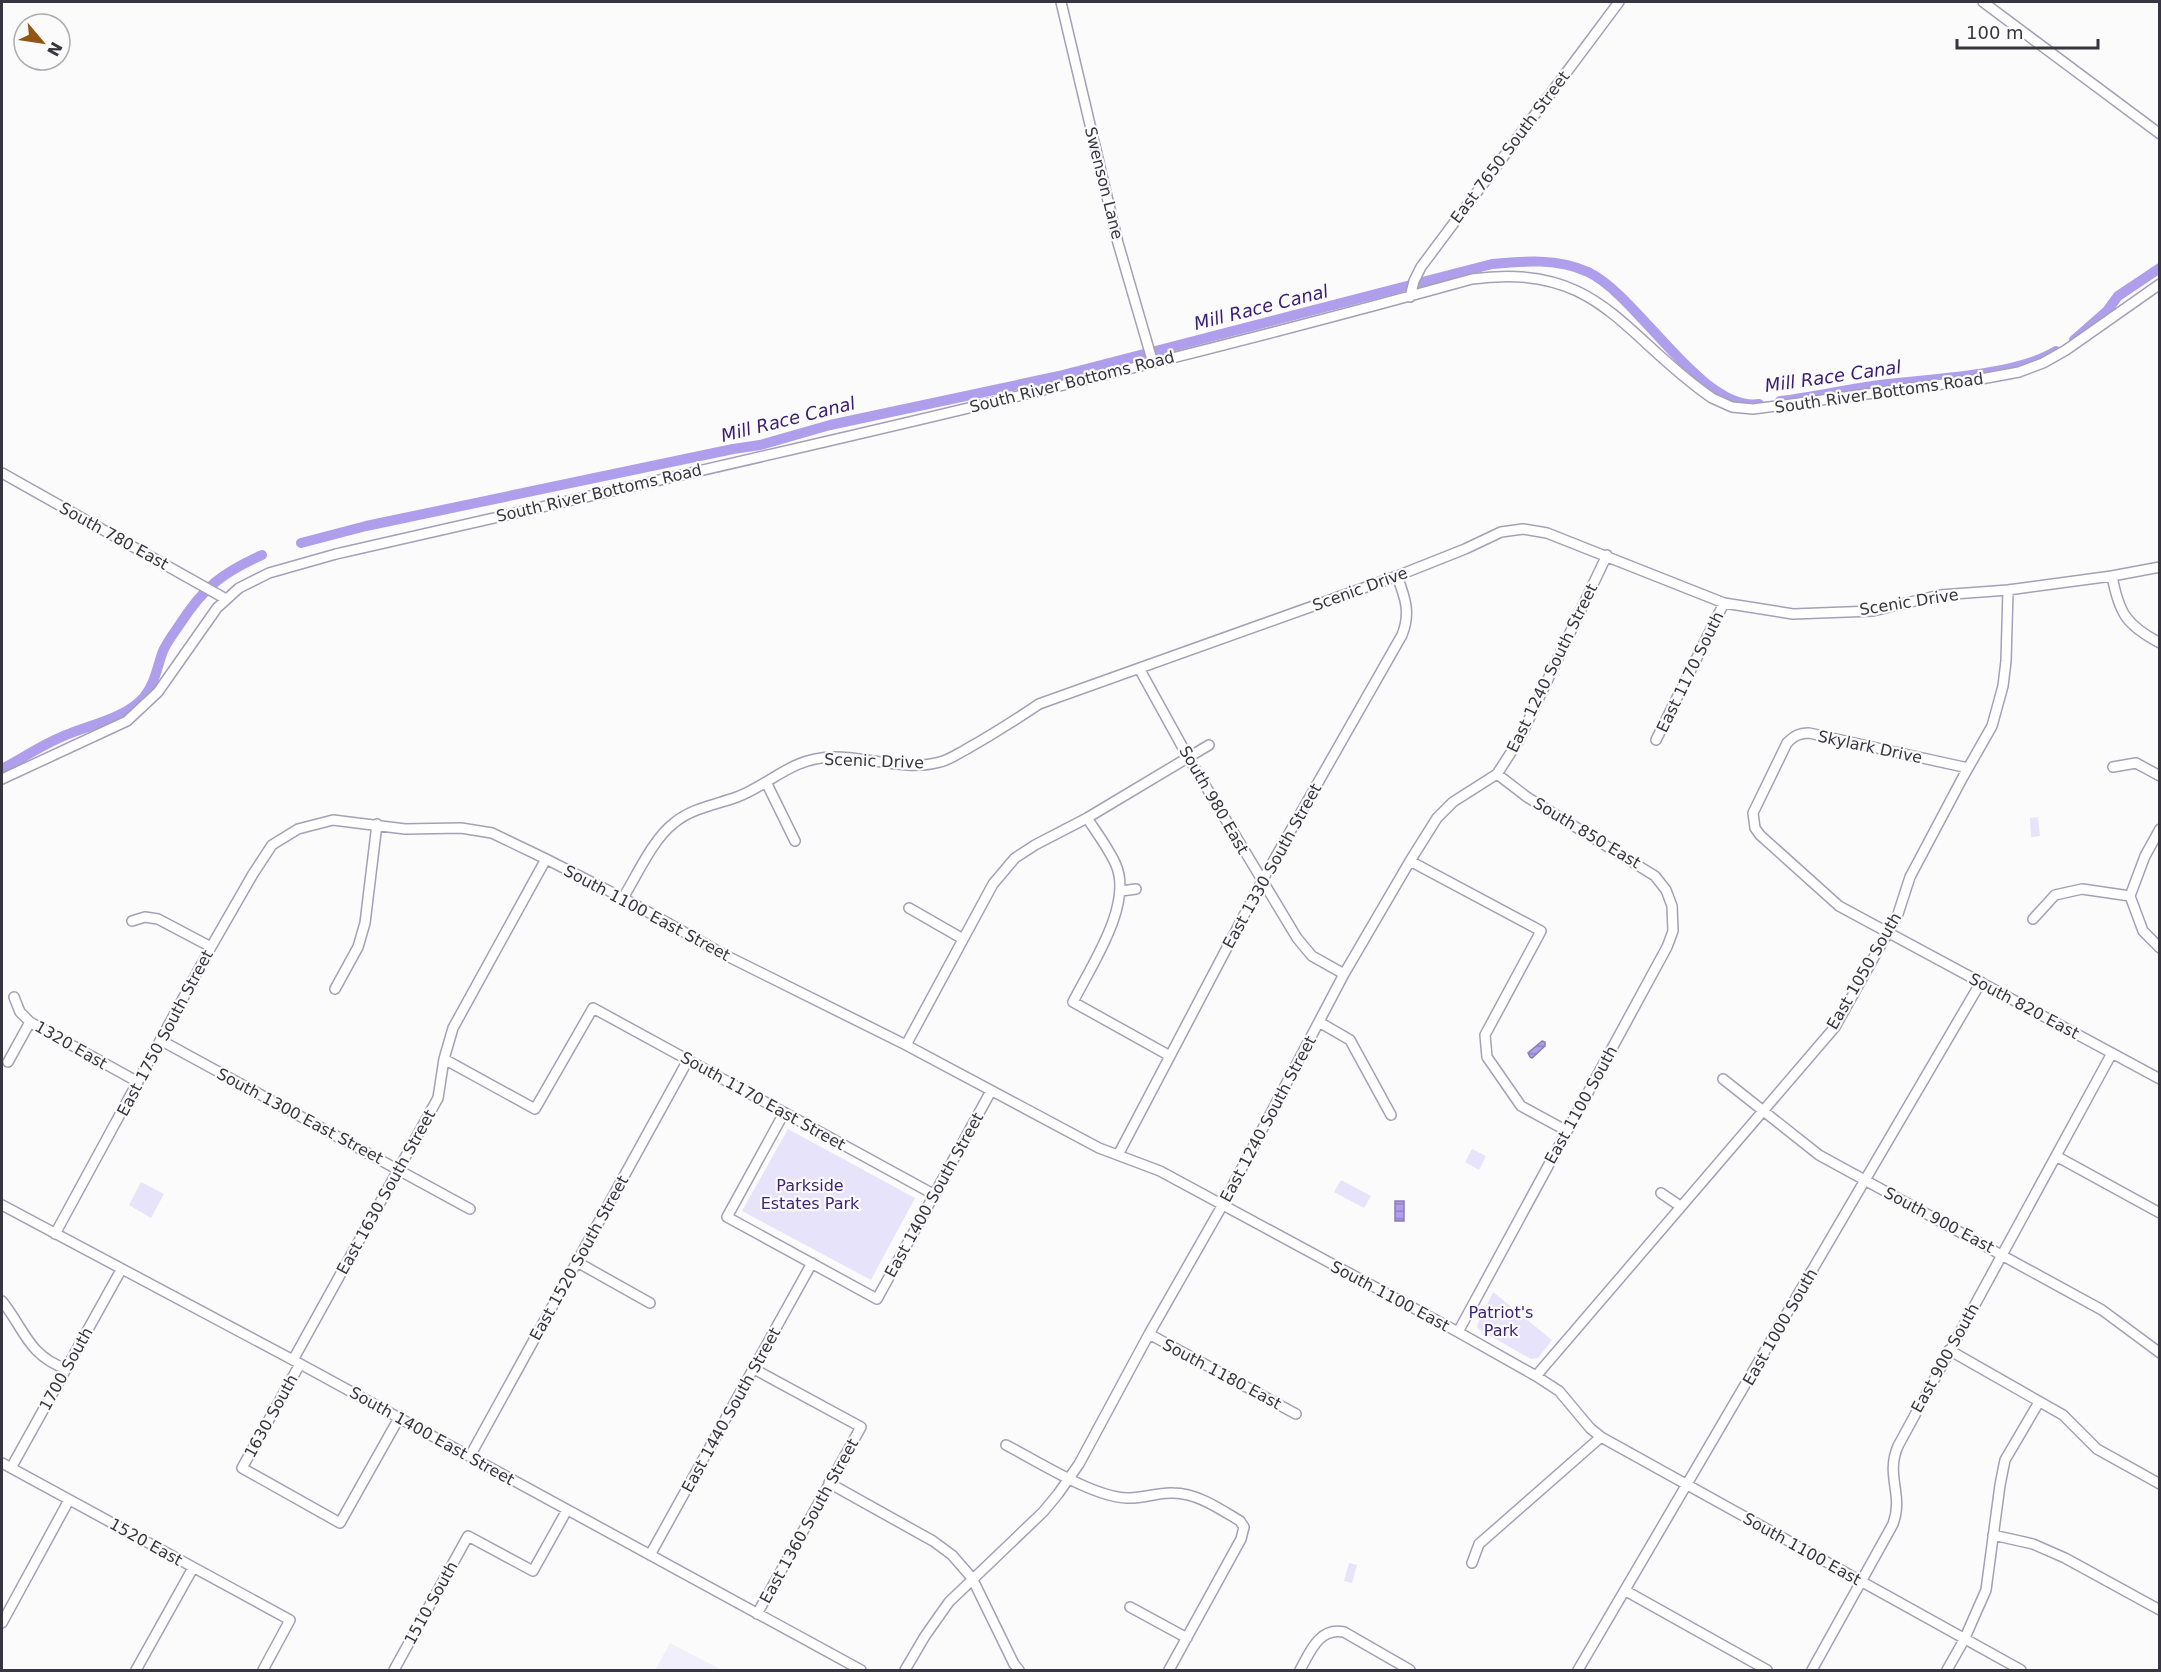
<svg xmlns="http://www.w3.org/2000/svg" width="2161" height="1672" viewBox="0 0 2161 1672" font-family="'DejaVu Sans',sans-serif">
	<defs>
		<pattern id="water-rules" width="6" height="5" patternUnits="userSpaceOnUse" patternTransform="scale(1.5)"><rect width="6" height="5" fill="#ae9eeb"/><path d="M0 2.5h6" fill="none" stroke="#8e82c0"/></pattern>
	</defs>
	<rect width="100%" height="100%" fill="#fbfbfb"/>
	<!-- built -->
	<path fill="#f1effc" d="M670 1643 722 1670H655Z"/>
	<!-- park -->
	<path fill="#e7e3fb" d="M2038 817 2040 836 2031 837 2030 818Z
		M788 1129 915 1198 871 1280 742 1211Z
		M1472 1149 1486 1156 1479 1170 1465 1162Z
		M1341 1180 1371 1196 1364 1208 1334 1192Z
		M141 1182 164 1194 151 1218 129 1205Z
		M1493 1292 1552 1340 1538 1358 1531 1359 1478 1329 1477 1325Z
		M1349 1563 1357 1565 1352 1583 1344 1581Z"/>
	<!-- water -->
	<path fill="url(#water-rules)" stroke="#8a7eb7" stroke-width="1.5" d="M1542 1041 1545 1042V1046L1532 1058 1530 1057 1528 1053Z
		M1395 1201H1404V1221H1395Z"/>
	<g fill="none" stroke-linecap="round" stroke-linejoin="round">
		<!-- canal -->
		<path stroke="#ae9eeb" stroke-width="10" d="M2074 340 2107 311 2118 296 2160 268
			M1780 401C1814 397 1847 389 1880 385 1929 379 2016 376 2056 351
			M301 543 366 526 733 449 760 445 830 425 1059 376 1492 264C1524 261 1558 258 1588 272 1639 296 1701 412 1759 404
			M2 769C23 758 43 744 66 735 92 724 124 719 144 697 155 684 157 667 163 651 167 642 174 633 180 624 204 587 222 573 262 555"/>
		<defs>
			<path id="minor" d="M1061 2 1118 243 1153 363
				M1983 2 2160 134
				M1410 297 1414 281 1421 267 1619 2
				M2 473 226 599
				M2112 576C2119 613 2126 625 2160 643
				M1140 670 1188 757 1297 938 1312 956 1344 974
				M1656 740 1724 603
				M2113 767 2136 763 2160 776
				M1968 768 1809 733C1799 733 1794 736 1787 743L1753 813 1755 828 1760 835 1839 906 2160 1079
				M2 779 127 721 158 692 217 608 239 588 269 573 336 554C716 467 1097 383 1472 279 1599 261 1623 337 1712 398L1732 407 1753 409 1981 379 2019 372 2043 363 2066 350 2160 284
				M766 782 795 841
				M1087 818C1097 833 1109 849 1116 865 1133 905 1091 966 1073 1002L1170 1056
				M1410 861 1541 931 1485 1035 1487 1057 1521 1106 1567 1131
				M1121 891 1136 889
				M2130 896 2145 856 2160 829
				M2130 896 2143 931 2160 948
				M623 898C637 875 653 839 674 823 692 808 715 805 737 797 771 784 791 758 832 757 868 756 905 772 940 762 949 760 957 754 965 750 990 736 1014 721 1039 704L1397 576 1465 549 1501 532 1523 529 1547 533 1724 603 1793 614 1873 611 1940 595 2008 590 2112 576 2160 567
				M909 908 963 939
				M2033 919 2055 895 2082 889 2130 896
				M132 921 145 917 158 919 211 947
				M335 989 358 947 365 923 377 824
				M14 997 20 1012 30 1022 138 1082
				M1319 1022 1350 1040 1391 1115
				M162 1041 470 1209
				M906 1045 993 884 1015 858 1035 845 1087 818 1209 745
				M444 1059 535 1109 593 1008 935 1195
				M8 1062 30 1022
				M1723 1079 1819 1155 2102 1310 2160 1353
				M784 1113 727 1217 877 1299 991 1091
				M1118 1155 1262 881 1402 635C1411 613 1405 597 1397 576
				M2056 1156 2160 1213
				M1661 1193 1680 1206
				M2 1205 293 1360 861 1670
				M55 1234 211 947 253 874 272 845 298 829 333 820 405 829 461 828 492 833 546 859 623 898 723 954 906 1045 1099 1148 1160 1171 1458 1332 1536 1376 1559 1391 1590 1428 1601 1437 2021 1670
				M577 1262 650 1303
				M2 1301C25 1330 28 1355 66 1369
				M1458 1332 1667 947 1673 931 1672 906 1666 890 1655 876 1527 797 1497 774
				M1149 1334 1296 1414
				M1949 1350 2063 1415 2097 1449 2160 1484
				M293 1360 438 1098 444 1059 453 1028 546 859
				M300 1364 242 1468 340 1523 399 1418
				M754 1369 861 1427 757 1614
				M1536 1376 1835 1027 1898 914 1910 877 1963 777 1992 726 2003 686 2006 661 2008 590
				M1006 1445C1037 1461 1093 1497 1127 1498 1142 1499 1158 1492 1173 1493 1197 1493 1220 1509 1240 1521L1244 1527 1241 1539 1169 1670
				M470 1456 688 1060
				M2 1463 290 1620 263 1670
				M11 1468 121 1270
				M829 1483 933 1541 952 1555 972 1578 1014 1664 1019 1670
				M1993 1535 2033 1544 2065 1558 2160 1610
				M650 1555 812 1263
				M1472 1563 1479 1544 1601 1437
				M1626 1591 1767 1670
				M1130 1607 1187 1638
				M2 1623 69 1500
				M136 1670 193 1568
				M394 1670 468 1536 533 1571 567 1510
				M905 1670 925 1636 949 1602 1043 1512 1058 1494 1079 1464 1149 1334 1222 1206 1344 974 1410 861 1437 818 1453 802 1497 774 1519 740 1607 555
				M1300 1670C1310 1652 1319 1627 1344 1632L1410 1670
				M1578 1670 1981 982
				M1812 1670 1893 1524C1904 1494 1885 1476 1898 1446L2112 1053
				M1947 1670 1964 1640 1986 1590 2000 1485 2005 1460 2039 1402"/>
		</defs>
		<!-- minor casing -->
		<use href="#minor" stroke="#a4a0b7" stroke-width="12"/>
		<!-- minor -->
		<use href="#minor" stroke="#fff" stroke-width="9"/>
	</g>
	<g text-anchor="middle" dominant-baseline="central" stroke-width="4.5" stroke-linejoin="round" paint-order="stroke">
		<!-- street labels -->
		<g font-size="16" fill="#37353f" stroke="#fbfbfb">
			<text transform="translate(1510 147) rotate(-53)">East 7650 South Street</text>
			<text transform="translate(1104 183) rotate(76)">Swenson Lane</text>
			<text transform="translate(1072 382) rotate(-14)">South River Bottoms Road</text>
			<text transform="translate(1879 393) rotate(-8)">South River Bottoms Road</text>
			<text transform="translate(599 493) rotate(-13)">South River Bottoms Road</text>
			<text transform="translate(114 536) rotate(29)">South 780 East</text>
			<text transform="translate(1360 589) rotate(-20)">Scenic Drive</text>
			<text transform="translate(1909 602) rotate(-9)">Scenic Drive</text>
			<text transform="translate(1552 668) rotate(-64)">East 1240 South Street</text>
			<text transform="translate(1690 672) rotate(-64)">East 1170 South</text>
			<text transform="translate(1870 747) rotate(12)">Skylark Drive</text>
			<text transform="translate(874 761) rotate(2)">Scenic Drive</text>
			<text transform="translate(1214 800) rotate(60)">South 980 East</text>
			<text transform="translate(1587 833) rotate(31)">South 850 East</text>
			<text transform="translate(1272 866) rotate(-61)">East 1330 South Street</text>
			<text transform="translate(647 913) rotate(28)">South 1100 East Street</text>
			<text transform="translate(1864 971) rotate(-60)">East 1050 South</text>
			<text transform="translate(2024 1006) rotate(28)">South 820 East</text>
			<text transform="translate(165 1033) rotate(-62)">East 1750 South Street</text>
			<text transform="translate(71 1045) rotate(30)">1320 East</text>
			<text transform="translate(763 1101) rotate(29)">South 1170 East Street</text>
			<text transform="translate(1581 1105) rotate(-61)">East 1100 South</text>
			<text transform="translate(300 1116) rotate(28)">South 1300 East Street</text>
			<text transform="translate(1268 1119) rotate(-62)">East 1240 South Street</text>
			<text transform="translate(386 1192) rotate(-61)">East 1630 South Street</text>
			<text transform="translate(934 1195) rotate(-61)">East 1400 South Street</text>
			<text transform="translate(1939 1220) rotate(28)">South 900 East</text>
			<text transform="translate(579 1258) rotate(-61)">East 1520 South Street</text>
			<text transform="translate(1390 1296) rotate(28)">South 1100 East</text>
			<text transform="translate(1780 1327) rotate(-60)">East 1000 South</text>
			<text transform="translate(1945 1358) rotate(-61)">East 900 South</text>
			<text transform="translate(66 1369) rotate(-61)">1700 South</text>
			<text transform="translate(1222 1374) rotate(28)">South 1180 East</text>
			<text transform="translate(731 1410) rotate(-61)">East 1440 South Street</text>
			<text transform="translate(271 1416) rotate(-61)">1630 South</text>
			<text transform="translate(432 1436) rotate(29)">South 1400 East Street</text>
			<text transform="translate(809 1521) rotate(-61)">East 1360 South Street</text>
			<text transform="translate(146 1542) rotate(29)">1520 East</text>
			<text transform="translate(1802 1549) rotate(29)">South 1100 East</text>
			<text transform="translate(431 1603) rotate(-61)">1510 South</text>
		</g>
		<!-- park labels -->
		<g font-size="16" fill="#3f217a" stroke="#fbfbfb">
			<text x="810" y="1185">Parkside<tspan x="810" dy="18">Estates Park</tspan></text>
			<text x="1501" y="1312">Patriot's<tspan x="1501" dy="18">Park</tspan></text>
		</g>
		<!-- water labels -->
		<g font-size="18" font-style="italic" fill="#3b1c75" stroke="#fbfbfb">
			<text transform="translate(1261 307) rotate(-14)">Mill Race Canal</text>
			<text transform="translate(1833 376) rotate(-8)">Mill Race Canal</text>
			<text transform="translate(788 419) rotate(-14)">Mill Race Canal</text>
		</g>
	</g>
	<!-- border -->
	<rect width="2161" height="1672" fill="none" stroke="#37353f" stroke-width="6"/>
	<!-- north arrow -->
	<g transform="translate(42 42) rotate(119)"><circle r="28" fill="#fbfbfb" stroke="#adacb0" stroke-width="1.5"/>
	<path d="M0-4.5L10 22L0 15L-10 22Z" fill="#915515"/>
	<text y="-9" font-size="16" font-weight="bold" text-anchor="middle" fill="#37353f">N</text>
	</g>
	<!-- scale -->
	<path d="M1957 39v9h141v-9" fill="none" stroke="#37353f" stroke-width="3"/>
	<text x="1966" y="39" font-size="18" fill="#37353f" stroke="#fbfbfb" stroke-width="4.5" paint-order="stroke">100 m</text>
</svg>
